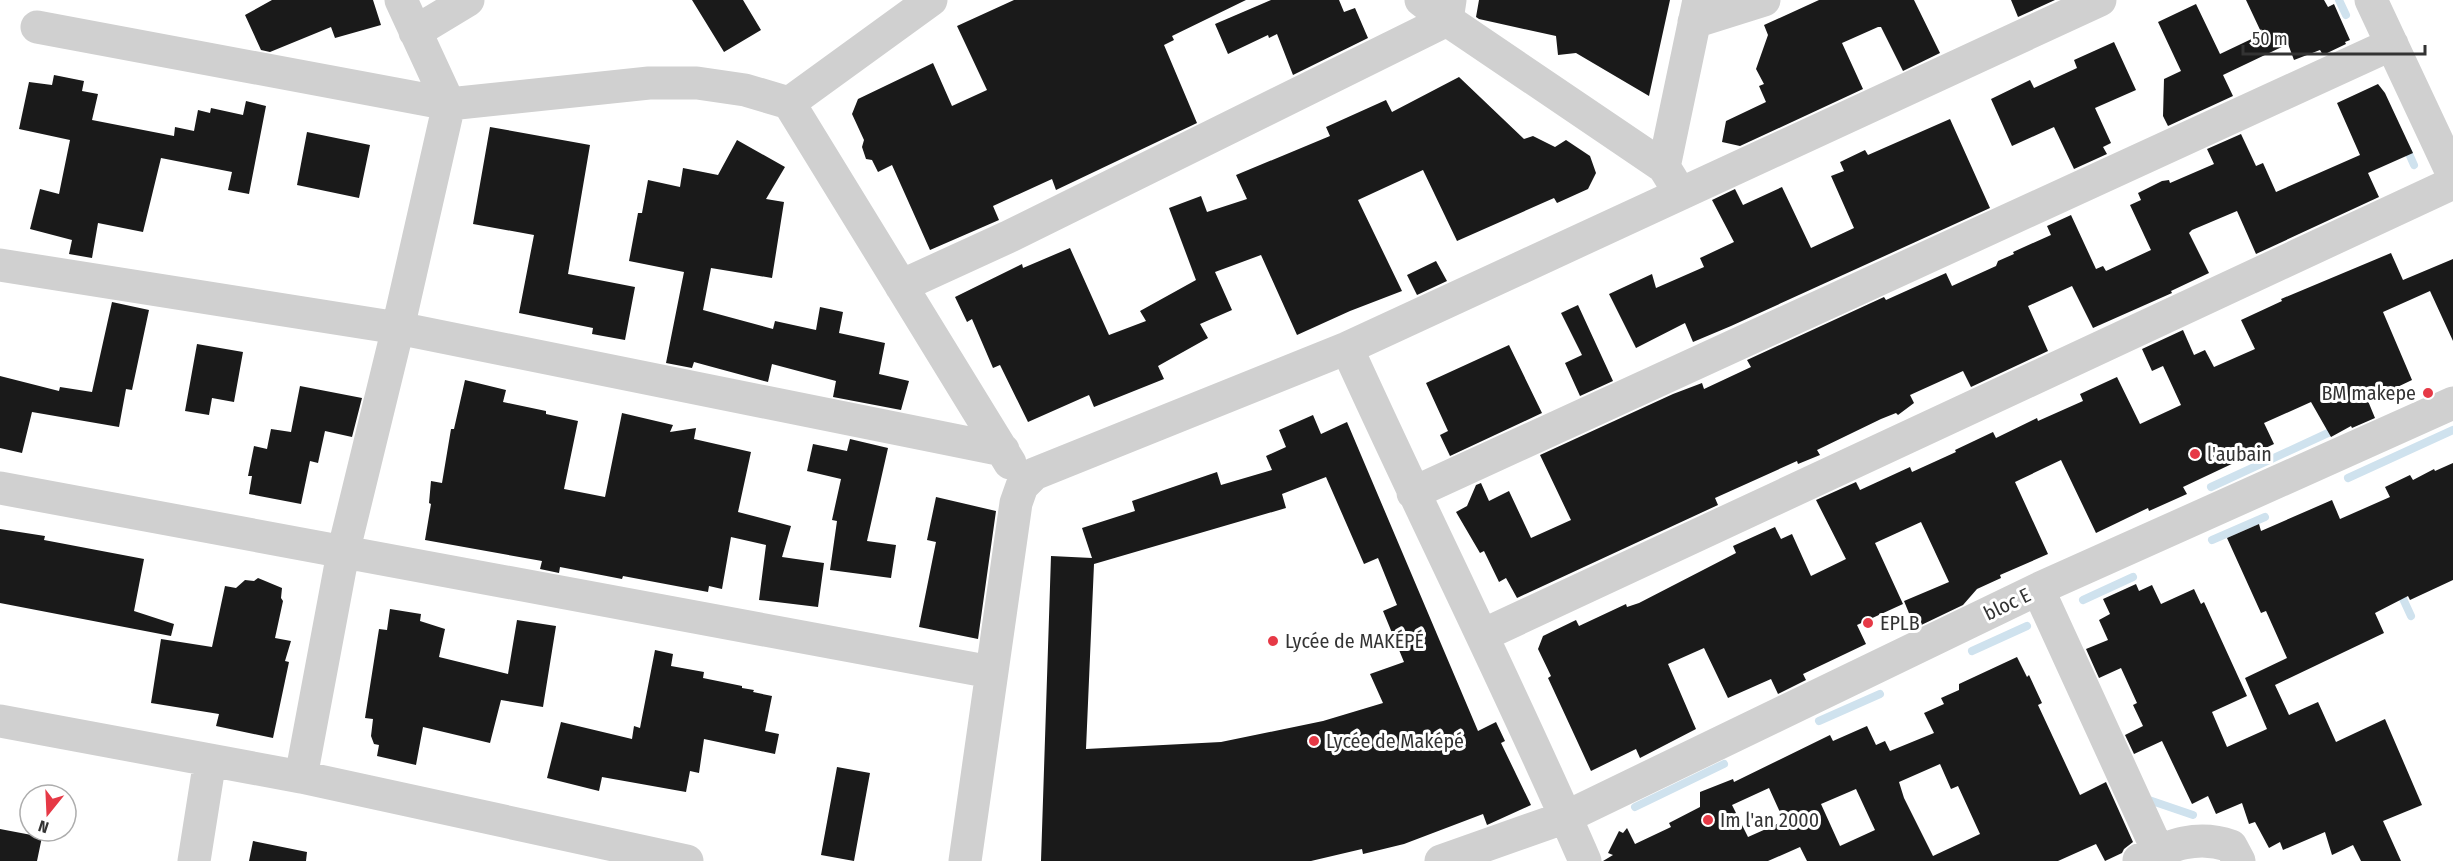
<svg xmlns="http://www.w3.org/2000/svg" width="2453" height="861" viewBox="0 0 2453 861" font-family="'Fira Sans Condensed',sans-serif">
	<rect width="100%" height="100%" fill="#fff"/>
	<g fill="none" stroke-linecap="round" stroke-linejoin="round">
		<!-- stream -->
		<path stroke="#cfe2ee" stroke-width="8" d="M2339 0 2346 15
			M2406 147 2414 165
			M2348 478 2453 430
			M2211 487 2328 433
			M2212 540 2265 517
			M2399 590 2411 616
			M2083 600 2133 577
			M1972 651 2027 626
			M1819 721 1880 694
			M2146 799 2193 815
			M1635 807 1724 764"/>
	</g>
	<!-- building -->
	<path fill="#1a1a1a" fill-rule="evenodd" d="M272 0H373L381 25 335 38 331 27 270 52 261 50 245 15Z
		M692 0H743L761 30 724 52Z
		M1014 0H1246L1172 36 1174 40 1164 45 1197 123 1056 190 1052 179 993 206 999 220 930 250 892 165 878 172 872 160 866 159 862 147 864 140 852 114 858 99 933 63 952 106 987 90 957 26Z
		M1271 0H1339L1344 12 1355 8 1368 38 1293 75 1277 34 1269 38 1268 35 1228 54 1215 24Z
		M1479 0H1670L1649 96 1576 53 1558 55 1556 36 1479 19 1476 17Z
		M1819 0H1914L1940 53 1903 71 1881 27H1878L1842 43 1863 89 1740 146 1722 142 1726 121 1766 102 1759 86 1764 84 1756 69 1768 35 1764 25Z
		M2011 0H2055L2018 17Z
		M2246 0H2324L2328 7 2334 4 2350 40 2345 42 2346 44 2323 55 2320 50 2294 60 2288 44 2223 75 2233 96 2168 126 2163 116 2164 79 2181 71 2158 22 2196 4 2220 54 2262 34Z
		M2114 42 2136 90 2095 108 2111 143 2103 147 2107 154 2074 169 2054 127 2012 146 1991 99 2030 80 2034 88 2077 68 2074 60Z
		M54 75 84 81 82 91 98 94 92 120 174 136 175 127 194 131 198 110 210 113 211 108 243 115 246 101 266 106 249 194 228 190 232 172 161 158 143 232 98 223 92 258 69 254 72 240 30 229 40 189 59 194 70 140 19 129 29 82 52 85Z
		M1459 77 1524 139 1533 136 1555 147 1566 140 1590 156 1596 173 1588 189 1557 203 1554 198 1457 241 1423 170 1358 200 1402 291 1350 311 1297 335 1261 255 1215 272 1232 310 1200 324 1208 338 1158 366 1164 379 1094 407 1089 395 1028 422 1000 365 993 368 972 319 967 322 955 297 1022 264 1023 268 1070 248 1109 335 1146 321 1140 311 1196 280 1169 208 1201 196 1207 212 1247 199 1236 175 1330 136 1326 127 1386 100 1392 112Z
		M2378 84 2385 93 2413 153 2368 173 2379 197 2256 254 2237 211 2192 230 2189 233 2209 273 2171 291 2172 293 2093 328 2072 286 2028 306 2048 351 1971 387 1963 371 1910 395 1914 403 1898 415 1896 413 1881 419 1817 450 1820 455 1798 464 1797 461 1715 498 1718 505 1517 598 1506 578 1499 582 1484 551 1480 553 1456 512 1467 506 1476 485 1481 483 1489 501 1509 491 1531 538 1571 520 1540 455 1673 394 1702 383 1704 389 1751 367 1747 360 1884 297 1886 300 1946 273 1952 286 1996 266 1998 261 2014 254 2013 252 2051 235 2047 226 2071 215 2096 269 2103 266 2106 271 2151 250 2130 205 2141 200 2138 193 2162 181 2169 180 2170 183 2214 164 2207 149 2241 134 2256 166 2263 163 2276 192 2360 155 2337 103Z
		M1950 119 1990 208 1731 326 1693 342 1685 323 1636 348 1609 294 1652 274 1656 288 1704 267 1700 258 1734 242 1712 200 1735 189 1743 205 1782 187 1811 248 1854 228 1831 176 1844 171 1840 162 1865 150 1868 155Z
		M490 127 590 145 568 274 635 287 625 340 592 334 593 328 519 313 534 235 473 224Z
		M307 132 370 145 359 198 297 185Z
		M737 140 785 167 766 199 784 202 772 278 711 268 703 310 773 329 775 321 816 330 820 307 843 312 839 333 885 343 879 374 909 381 901 410 833 397 836 381 772 364 768 382 694 362 692 368 666 363 684 272 629 261 638 213H642L648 180 680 187 683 168 718 175Z
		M2391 253 2403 280 2453 259V341L2430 291 2383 312 2412 380 2368 401 2375 418 2352 428 2351 426 2331 437 2311 402 2264 423 2274 444 2183 487 2187 494 2149 511 2148 508 2096 533 2061 460 2015 482 2048 554 2000 575 2001 578 1977 589 1963 605 1915 628 1904 601 1949 582 1921 522 1875 543 1903 604 1857 625 1866 644 1803 674 1806 680 1778 694 1771 679 1728 698 1704 648 1668 664 1696 729 1640 758 1636 749 1591 771 1548 678 1551 676 1538 649 1543 636 1576 620 1579 626 1626 604 1627 607 1639 603 1736 553 1733 546 1775 527 1781 539 1792 534 1811 576 1846 559 1816 500 1856 482 1860 490 1910 467 1912 472 1956 452 1955 450 1993 432 1996 438 2037 418 2038 421 2083 401 2080 394 2117 377 2140 424 2181 405 2163 366 2152 371 2142 349 2183 330 2194 355 2205 350 2214 367 2255 349 2241 320 2282 301 2281 299Z
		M1436 261 1447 281 1417 295 1407 275Z
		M112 302 149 310 132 390 126 389 119 427 32 412 22 453 0 448V376L59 391 60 387 92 392Z
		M1578 305 1613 381 1580 396 1565 363 1582 355 1561 313Z
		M197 344 243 352 234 402 212 398 209 415 185 411Z
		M1509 345 1542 413 1450 456 1440 435 1448 431 1426 383Z
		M465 380 506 390 503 402 546 411V414L578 421 564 489 605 497 622 413 673 425 670 432 696 428 694 439 751 452 738 512 791 526 782 557 824 563 818 607 759 600 766 545 731 537 722 589 709 586 708 592 623 576 622 579 560 567 559 573 540 569 542 561 425 540 431 504 429 503 431 481 442 483 451 429H454Z
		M300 386 362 398 352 437 325 431 318 463 310 461 301 504 249 494 252 476H248L254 446 267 449 271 429 291 432Z
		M1313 415 1321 434 1347 422 1478 731 1496 722 1505 741 1501 743 1531 805 1487 825 1483 814 1404 844 1363 854 1362 849 1311 861H1041L1051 556 1092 558 1082 528 1135 511 1132 501 1217 472 1221 485 1272 470 1266 456 1286 447 1279 430ZM1326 477 1364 564 1378 558 1397 605 1383 611 1404 662 1370 674 1383 703 1323 721 1221 742 1086 749 1094 564 1286 508 1282 494Z
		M850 439 888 448 867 541 896 545 891 578 830 570 837 521 832 520 841 479 807 471 813 444 847 451Z
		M2453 463V580L2410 600 2408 596 2375 613 2384 633 2275 685 2289 715 2318 702 2336 742 2385 719 2422 805 2383 821 2401 861H2361L2353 845 2332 855 2325 832 2283 850 2280 842 2269 848 2255 822 2249 824 2242 803 2216 814 2208 796 2192 804 2162 741 2134 754 2125 735 2143 726 2133 705 2137 703 2121 668 2099 678 2086 649 2108 640 2099 620 2110 614 2103 599 2136 584 2139 591 2152 585 2161 604 2194 589 2201 604 2204 602 2247 696 2212 712 2227 747 2267 729 2245 678 2287 658 2266 611 2261 613 2227 538 2259 524 2261 531 2332 500 2340 519 2390 497 2385 487 2410 475 2413 480 2434 469 2435 471Z
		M936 497 996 511 978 639 919 627 936 542 927 540Z
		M0 529 45 536 44 540 144 559 134 611 174 624 171 636 0 603Z
		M258 578 282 588 281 598 283 601 275 638 291 641 285 661 289 662 273 738 216 726 219 714 151 703 161 639 212 647 225 586 236 588 245 580 254 581Z
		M390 609 421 614 420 621 445 629 439 657 508 674 517 620 556 626 543 707 501 700 490 743 423 727 416 765 377 756 379 745 374 744 371 736 373 719 365 718 379 629 387 630Z
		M655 650 673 654 671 666 704 672 703 678 742 686V688L754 690 753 692 772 696 765 731 779 734 775 754 704 739 699 773 690 771 686 792 602 777 599 791 547 778 561 722 632 739 634 726 640 728Z
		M2017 657 2027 677 2029 675 2042 703 2038 705 2080 795 2106 782 2133 842 2124 849 2122 853 2105 861 2096 844 2058 861H1807L1800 847 1768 861H1603L1613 855 1608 853 1619 831 1623 833 1627 828 1635 844 1671 827 1669 823 1700 807V792L1733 779 1734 782 1830 735 1833 741 1867 726 1876 745 1885 741 1890 751 1934 733 1924 713 1944 704 1941 698 1959 690V684ZM1940 764 1951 789 1958 786 1980 834 1933 856 1904 798 1899 782ZM1769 788 1784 821 1748 837 1732 805ZM1856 789 1875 830 1840 846 1821 804Z
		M837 767 870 773 854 861 821 855Z
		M0 829 42 837 37 861H0Z
		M253 841 307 852 306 861H249Z"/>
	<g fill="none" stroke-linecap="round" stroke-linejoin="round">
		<!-- minor -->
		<path stroke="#d0d0d0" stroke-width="33" d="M931 0 789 103 1010 463
			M1421 0 1447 20 1664 167 1680 193
			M2371 0 2453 175
			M1694 22 1764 0
			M37 27 449 104 649 83H697L745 90 789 103
			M415 32 468 0
			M1664 167 1699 0
			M0 265 398 328 1003 450
			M901 286 1008 237 1447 20 1450 0
			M1347 348C1425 520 1510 688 1585 861
			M0 488 991 672
			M1413 493 2392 44
			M2038 589 2158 851
			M1483 635 2453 183
			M0 721 301 777 687 861
			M301 777 343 553 398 328 449 104 401 0
			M2139 860C2171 845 2197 834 2231 846L2239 861
			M194 861 210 760
			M965 861 1016 503 1022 486 1034 474 1347 348 2100 0
			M1441 861 1566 817 2038 589 2453 403"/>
	</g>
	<!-- markers -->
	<g fill="#e63946" stroke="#fff" stroke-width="2">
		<circle cx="2428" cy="393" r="6"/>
		<circle cx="2195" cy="454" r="6"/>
		<circle cx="1868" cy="623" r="6"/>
		<circle cx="1273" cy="641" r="6"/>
		<circle cx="1314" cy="741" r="6"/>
		<circle cx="1708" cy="820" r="6"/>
	</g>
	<g text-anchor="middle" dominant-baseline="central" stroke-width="6" stroke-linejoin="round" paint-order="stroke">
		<!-- poi labels -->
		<g font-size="20" fill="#333" stroke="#fff" text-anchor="start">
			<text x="2416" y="393" text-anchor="end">BM makepe</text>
			<text x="2207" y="454">l'aubain</text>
			<text x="1880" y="623">EPLB</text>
			<text x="1285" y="641">Lycée de MAKÉPÉ</text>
			<text x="1326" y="741">Lycée de Maképé</text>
			<text x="1720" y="820">Im l'an 2000</text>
		</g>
		<!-- street labels -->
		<g font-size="20" fill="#333" stroke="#fff">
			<text transform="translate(2007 604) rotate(-26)">bloc E</text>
		</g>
	</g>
	<!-- north arrow -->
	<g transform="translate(48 813) rotate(198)"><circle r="28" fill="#ffffff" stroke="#adadad" stroke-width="1.5"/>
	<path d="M0-4.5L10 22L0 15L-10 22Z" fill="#e63946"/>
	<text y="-9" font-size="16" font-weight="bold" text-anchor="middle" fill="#333333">N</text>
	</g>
	<!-- scale -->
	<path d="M2243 45v9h182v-9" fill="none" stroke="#333333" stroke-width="3"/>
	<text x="2252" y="45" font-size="18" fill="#333333" stroke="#ffffff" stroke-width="4.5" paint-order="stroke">50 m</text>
</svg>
